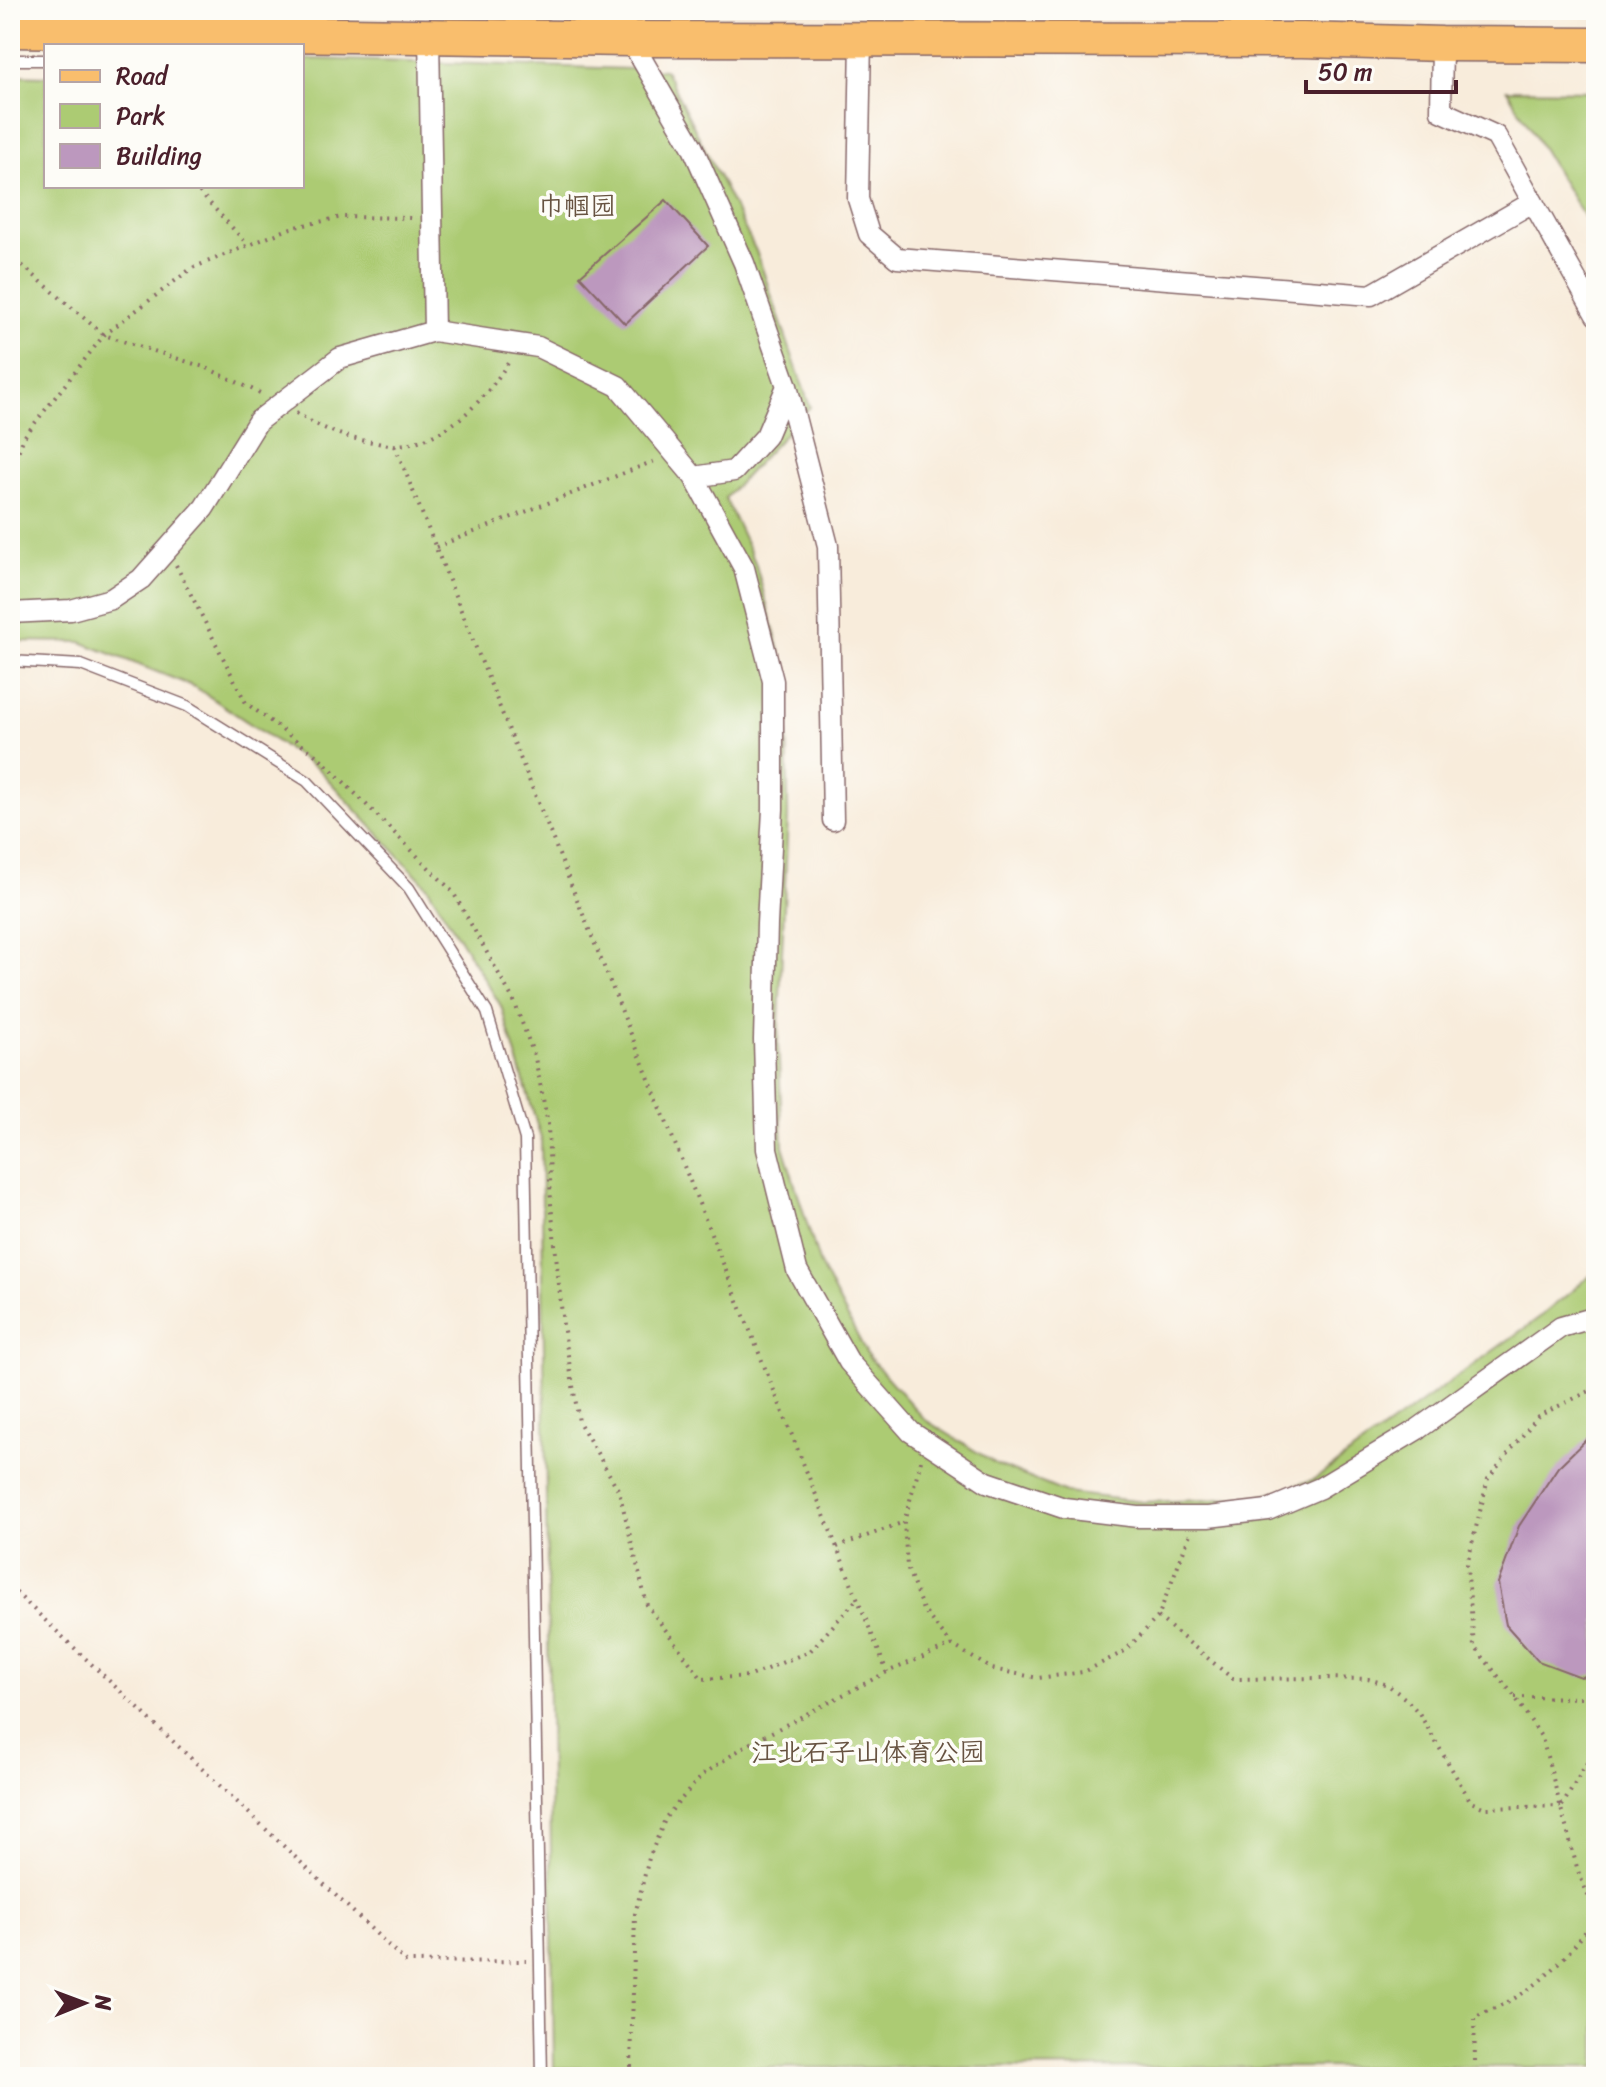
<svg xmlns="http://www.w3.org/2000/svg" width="1606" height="2087" viewBox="0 0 1606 2087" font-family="Sriracha,'LXGW WenKai TC',sans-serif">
	<rect width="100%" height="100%" fill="#fdfcf7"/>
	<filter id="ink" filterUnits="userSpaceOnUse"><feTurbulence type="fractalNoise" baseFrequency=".0125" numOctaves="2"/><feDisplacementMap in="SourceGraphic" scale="16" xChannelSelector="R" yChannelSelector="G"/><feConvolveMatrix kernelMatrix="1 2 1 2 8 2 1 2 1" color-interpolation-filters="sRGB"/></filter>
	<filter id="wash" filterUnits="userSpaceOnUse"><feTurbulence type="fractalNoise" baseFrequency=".006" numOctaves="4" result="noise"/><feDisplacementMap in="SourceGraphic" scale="32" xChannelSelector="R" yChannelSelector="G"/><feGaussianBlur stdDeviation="1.8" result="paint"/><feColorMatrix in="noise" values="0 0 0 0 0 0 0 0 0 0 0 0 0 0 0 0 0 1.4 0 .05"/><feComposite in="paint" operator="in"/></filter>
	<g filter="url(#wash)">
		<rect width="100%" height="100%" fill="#f8ecdb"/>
		<!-- green -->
		<path fill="#accb73" stroke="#7b754f" stroke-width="2" d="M312 59 665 70 756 251 810 407 725 498 755 562 787 677 788 816 778 1043 783 1146 820 1265 868 1356 924 1419 998 1465 1066 1493 1143 1502 1209 1500 1267 1495 1315 1479 1540 1317 1596 1271V2067L554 2068 541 1138 501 1006 427 886 319 770 195 687 81 642 10 641V75L46 76V186H302V61Z
			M1507 90 1596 91V237Z"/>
		<g id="blocks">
			<!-- building -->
			<path fill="#bc98be" d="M666 200 708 246 625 324 580 276Z
				M1596 1430V1674L1581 1677 1538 1661 1506 1625 1498 1583 1519 1526 1558 1467Z"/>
		</g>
	</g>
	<g filter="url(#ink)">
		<use href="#blocks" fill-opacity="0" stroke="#876769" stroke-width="2"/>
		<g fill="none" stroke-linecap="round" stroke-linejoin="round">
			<defs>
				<path id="service" d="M10 56 17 60H46
					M10 661 81 665 187 706 307 781 409 888 487 1012 525 1139 542 2077"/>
				<path id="minor" d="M429 35 434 331
					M630 39 692 146 744 263 787 386 828 546 833 820
					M861 39 858 199 869 234 897 258 1371 295 1533 202
					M1442 44 1441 111 1496 136 1596 315
					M694 477 734 471 766 436 787 386
					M10 613 71 610 111 599 141 579 204 508 258 421 340 358 434 331 538 347 618 386 694 477 744 568 773 681V809L767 924 764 1040 767 1149 797 1270 849 1362 911 1432 987 1482 1064 1508 1138 1517H1208L1268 1510 1320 1488 1418 1429 1561 1327 1596 1317"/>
				<path id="primary" d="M10 30 630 39 1303 40 1442 44 1596 45"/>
			</defs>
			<!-- service casing -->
			<use href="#service" stroke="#876769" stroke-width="13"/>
			<!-- minor casing -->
			<use href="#minor" stroke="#876769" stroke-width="23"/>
			<!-- primary casing -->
			<use href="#primary" stroke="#876769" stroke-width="37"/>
			<!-- path -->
			<path stroke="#876769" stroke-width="4" stroke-dasharray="2 6" stroke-linecap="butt" d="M194 186 248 245
				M10 255 104 335 207 368 260 393
				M296 413C317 426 341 437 366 441 375 442 387 446 396 445 446 442 483 402 508 363
				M395 446 887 1672
				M10 473 24 437 104 335 192 268 291 228 342 217 414 218
				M436 547 657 460
				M176 565 246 703 321 759 453 892 514 1001 535 1058 548 1124 551 1204 563 1325 579 1422 619 1491 647 1605 702 1679 750 1676 810 1651 858 1598
				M1596 1388 1538 1416 1488 1479 1467 1564 1474 1646 1515 1697 1542 1738 1578 1871 1596 1915
				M921 1460 904 1522 907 1567 923 1610 952 1645 992 1669 1038 1678 1084 1672 1125 1651 1158 1617 1190 1534
				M837 1547 904 1522
				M10 1587 406 1962 526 1961
				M1158 1617 1233 1679 1324 1678 1368 1679 1388 1685 1407 1700 1419 1713 1471 1802 1485 1808 1561 1806
				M1515 1697 1586 1698 1596 1696
				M1562 1806 1596 1747
				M1475 2061 1474 2018C1489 2010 1506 2004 1520 1995 1552 1975 1575 1947 1596 1917
				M631 2067 635 1914 649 1858 666 1817 701 1776 745 1746 887 1672 952 1645"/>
			<!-- service -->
			<use href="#service" stroke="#fff" stroke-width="10"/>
			<!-- minor -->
			<use href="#minor" stroke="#fff" stroke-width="20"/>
			<!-- primary -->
			<use href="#primary" stroke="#f9be6d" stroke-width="34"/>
		</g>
	</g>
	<g text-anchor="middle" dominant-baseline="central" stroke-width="7" stroke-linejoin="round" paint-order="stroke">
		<!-- park labels -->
		<g font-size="26" fill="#675341" stroke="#fdfcf7">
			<text x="577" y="206">巾帼园</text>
			<text x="868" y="1752">江北石子山体育公园</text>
		</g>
	</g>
	<!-- margin -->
	<rect width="1606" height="2087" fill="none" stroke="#fdfcf7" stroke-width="40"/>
	<!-- legend -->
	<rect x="44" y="44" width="260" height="144" fill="#fdfcf7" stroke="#b5a4a5" stroke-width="2"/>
	<rect x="60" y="70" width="40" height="12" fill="#f9be6d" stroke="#b5a4a5" stroke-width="2"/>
	<text x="116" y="84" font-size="24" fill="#4a1f2b">Road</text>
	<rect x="60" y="104" width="40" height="24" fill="#accb73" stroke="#b5a4a5" stroke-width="2"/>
	<text x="116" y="124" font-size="24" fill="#4a1f2b">Park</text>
	<rect x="60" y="144" width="40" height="24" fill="#bc98be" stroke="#b5a4a5" stroke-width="2"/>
	<text x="116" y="164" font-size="24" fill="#4a1f2b">Building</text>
	<!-- north arrow -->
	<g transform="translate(84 2003) rotate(89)" stroke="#fdfcf7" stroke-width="6" paint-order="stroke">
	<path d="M0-6L14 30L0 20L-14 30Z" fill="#4a1f2b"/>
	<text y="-12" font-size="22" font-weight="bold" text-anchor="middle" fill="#4a1f2b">N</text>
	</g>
	<!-- scale -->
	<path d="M1306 80v12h150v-12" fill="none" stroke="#4a1f2b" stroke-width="4"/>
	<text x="1318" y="80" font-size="24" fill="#4a1f2b" stroke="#fdfcf7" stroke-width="6" paint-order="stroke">50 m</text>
</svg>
